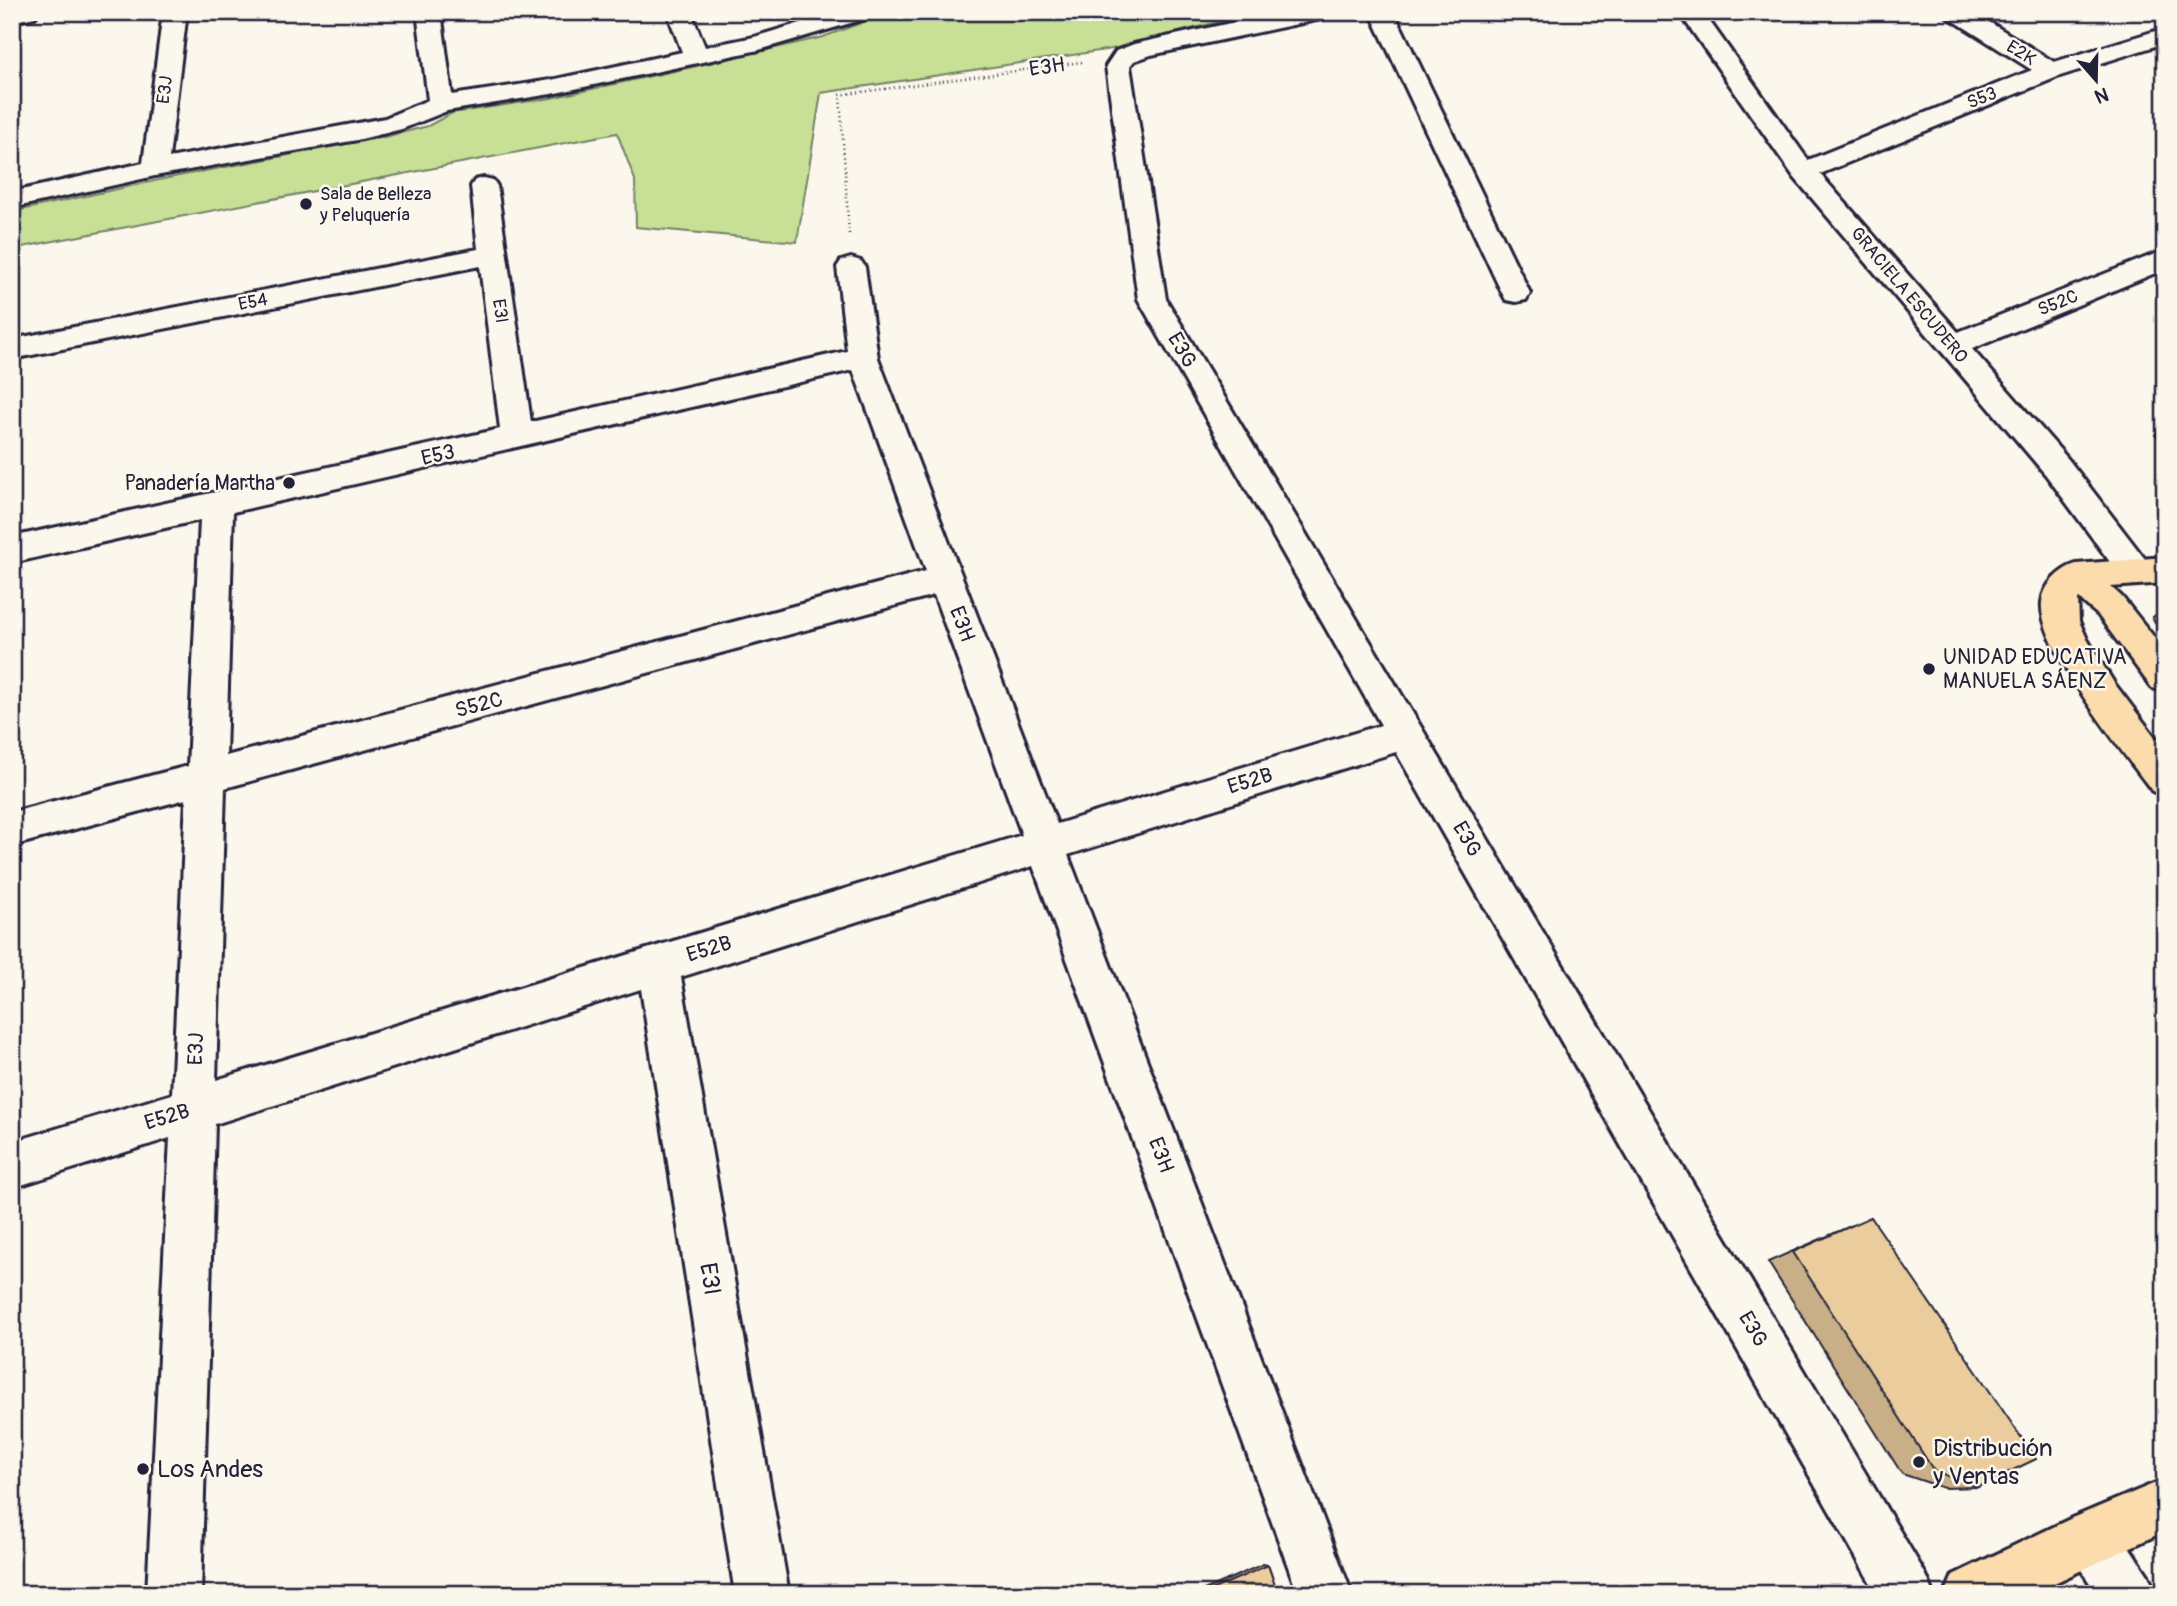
<svg xmlns="http://www.w3.org/2000/svg" width="2177" height="1606" viewBox="0 0 2177 1606" font-family="Pangolin,sans-serif">
	<rect width="100%" height="100%" fill="#fbf7ec"/>
	<filter id="ink" filterUnits="userSpaceOnUse"><feTurbulence type="fractalNoise" baseFrequency=".0143" numOctaves="2"/><feDisplacementMap in="SourceGraphic" scale="14" xChannelSelector="R" yChannelSelector="G"/><feConvolveMatrix kernelMatrix="1 2 1 2 8 2 1 2 1" color-interpolation-filters="sRGB"/></filter>
	<g filter="url(#ink)">
		<!-- green -->
		<path fill="#c8e096" stroke="#758168" stroke-width="2" d="M891 12H1257L1112 49 821 93 797 242 636 227 635 180 617 133 12 249V212L168 178 389 136 428 126 452 113 551 98 706 64 823 37Z"/>
		<g fill="none" stroke-linecap="round" stroke-linejoin="round">
			<defs>
				<path id="minor" d="M12 12H39L35 17 12 22Z
					M163 12H187L169 158 385 118 428 100 417 12H441L452 95 551 80 682 52 667 12H691L705 47 754 37 837 12H875L871 17 759 50 551 94 447 111 402 129 357 140 155 176 12 208V192L143 163Z
					M1281 12H1333L1329 17 1321 19 1151 55 1134 61 1130 66 1166 299 1926 1575 1934 1594H1877L1396 752 1068 855 1352 1594H1298L1033 866 681 977 789 1594H735L641 989 215 1124 201 1594H147L170 1138 12 1188V1142L172 1094 186 799 12 846V812L188 766 200 520 12 563V537L500 429 480 266 12 359V339L478 249 471 186 475 180 484 178 493 180 497 186 531 422 847 351 837 267 841 261 851 258 861 261 865 267 878 358 1057 824 1381 725 1138 299 1106 66 1116 51 1134 44ZM853 370 926 571 226 756 233 512ZM934 595 1022 835 216 1080 225 788Z
					M1370 12H1394L1530 293 1526 300 1516 302 1506 300 1502 293Z
					M1679 12H1703L1808 160 2032 70 1948 17 1944 12H1973L2054 62 2165 28V43L2060 76 1820 174 1958 332 2165 250V269L1972 349 2068 459 2148 563 2153 572 2148 581 2136 585 2124 581 2046 475 1794 177Z
					M2091 1511 2110 1518 2148 1575 2156 1594H2097L2072 1556 2065 1537 2072 1518Z"/>
				<path id="major" d="M2165 557V583L2111 587 2122 597 2165 651V692L2152 688 2098 615 2078 598 2079 621 2087 639 2114 683 2165 750V796L2152 791C2125 754 2037 645 2042 602 2044 584 2060 569 2076 564Z
					M2165 1479V1531L2031 1594H1945L1953 1575 2072 1518Z"/>
			</defs>
			<!-- minor casing -->
			<use href="#minor" stroke="#22223b" stroke-width="6"/>
			<!-- major casing -->
			<use href="#major" stroke="#22223b" stroke-width="6"/>
			<!-- path -->
			<path stroke="#22223b" stroke-width="2.5" stroke-dasharray="1 3.5" stroke-linecap="butt" d="M849 234 840 95 1082 62"/>
			<!-- minor -->
			<use href="#minor" fill="#fbf7ec" fill-rule="evenodd"/>
			<!-- major -->
			<use href="#major" fill="#fcdcac" fill-rule="evenodd"/>
		</g>
		<!-- wall -->
		<path fill="#c9af87" stroke="#22223b" stroke-width="2" d="M2165 426V442L2155 435Z
			M2165 607V636L2152 618Z
			M1871 1217 1978 1487 1944 1488 1902 1474 1768 1262Z
			M1263 1564 1268 1565 1278 1594H1195Z"/>
		<!-- building -->
		<path fill="#eacc9d" stroke="#22223b" stroke-width="2" d="M1871 1217 2036 1459 1978 1487 1934 1471 1793 1252Z
			M1268 1565 1278 1594H1202Z"/>
	</g>
	<!-- markers -->
	<g fill="#22223b" stroke="#fbf7ec" stroke-width="2.5">
		<circle cx="306" cy="204" r="7"/>
		<circle cx="289" cy="483" r="7"/>
		<circle cx="1929" cy="669" r="7"/>
		<circle cx="1919" cy="1462" r="7"/>
		<circle cx="143" cy="1469" r="7"/>
	</g>
	<g text-anchor="middle" dominant-baseline="central" stroke-width="5" stroke-linejoin="round" paint-order="stroke">
		<!-- far-street labels -->
		<g font-size="18" fill="#22223b" stroke="#fbf7ec">
			<text transform="translate(2021 53) rotate(32)">E2K</text>
			<text transform="translate(165 90) rotate(-83)">E3J</text>
			<text transform="translate(1982 98) rotate(-22)">S53</text>
			<text transform="translate(1909 295) rotate(50)">GRACIELA ESCUDERO</text>
			<text transform="translate(253 302) rotate(-11)">E54</text>
			<text transform="translate(2058 303) rotate(-22)">S52C</text>
			<text transform="translate(500 311) rotate(82)">E3I</text>
		</g>
		<!-- far-poi labels -->
		<g font-size="18" fill="#22223b" stroke="#fbf7ec" text-anchor="start">
			<text x="320" y="194">Sala de Belleza<tspan x="320" dy="21">y Peluquería</tspan></text>
		</g>
		<!-- street labels -->
		<g font-size="21" fill="#22223b" stroke="#fbf7ec">
			<text transform="translate(1047 67) rotate(-8)">E3H</text>
			<text transform="translate(1182 350) rotate(60)">E3G</text>
			<text transform="translate(438 455) rotate(-13)">E53</text>
			<text transform="translate(962 624) rotate(69)">E3H</text>
			<text transform="translate(479 705) rotate(-15)">S52C</text>
			<text transform="translate(1250 781) rotate(-17)">E52B</text>
			<text transform="translate(1467 839) rotate(60)">E3G</text>
			<text transform="translate(709 949) rotate(-17)">E52B</text>
			<text transform="translate(196 1049) rotate(-88)">E3J</text>
			<text transform="translate(167 1117) rotate(-17)">E52B</text>
			<text transform="translate(1161 1155) rotate(69)">E3H</text>
			<text transform="translate(1753 1329) rotate(60)">E3G</text>
		</g>
		<!-- poi labels -->
		<g font-size="21" fill="#22223b" stroke="#fbf7ec" text-anchor="end">
			<text x="275" y="483">Panadería Martha</text>
			<text x="1943" y="657" text-anchor="start">UNIDAD EDUCATIVA<tspan x="1943" dy="24">MANUELA SÁENZ</tspan></text>
		</g>
		<!-- near-street labels -->
		<g font-size="24" fill="#22223b" stroke="#fbf7ec">
			<text transform="translate(710 1279) rotate(81)">E3I</text>
		</g>
		<!-- near-poi labels -->
		<g font-size="24" fill="#22223b" stroke="#fbf7ec" text-anchor="start">
			<text x="1933" y="1448">Distribución<tspan x="1933" dy="28">y Ventas</tspan></text>
			<text x="157" y="1469">Los Andes</text>
		</g>
	</g>
	<!-- margin -->
	<rect width="2177" height="1606" fill="none" stroke="#fbf7ec" stroke-width="42"/>
	<rect x="21" y="21" width="2135" height="1564" fill="none" stroke="#22223b" stroke-width="2.5" filter="url(#ink)"/>
	<!-- north arrow -->
	<g transform="translate(2096 80) rotate(160)" stroke="#fbf7ec" stroke-width="5" paint-order="stroke">
	<path d="M0-5L12 26L0 18L-12 26Z" fill="#22223b"/>
	<text y="-10" font-size="19" font-weight="bold" text-anchor="middle" fill="#22223b">N</text>
	</g>
</svg>
